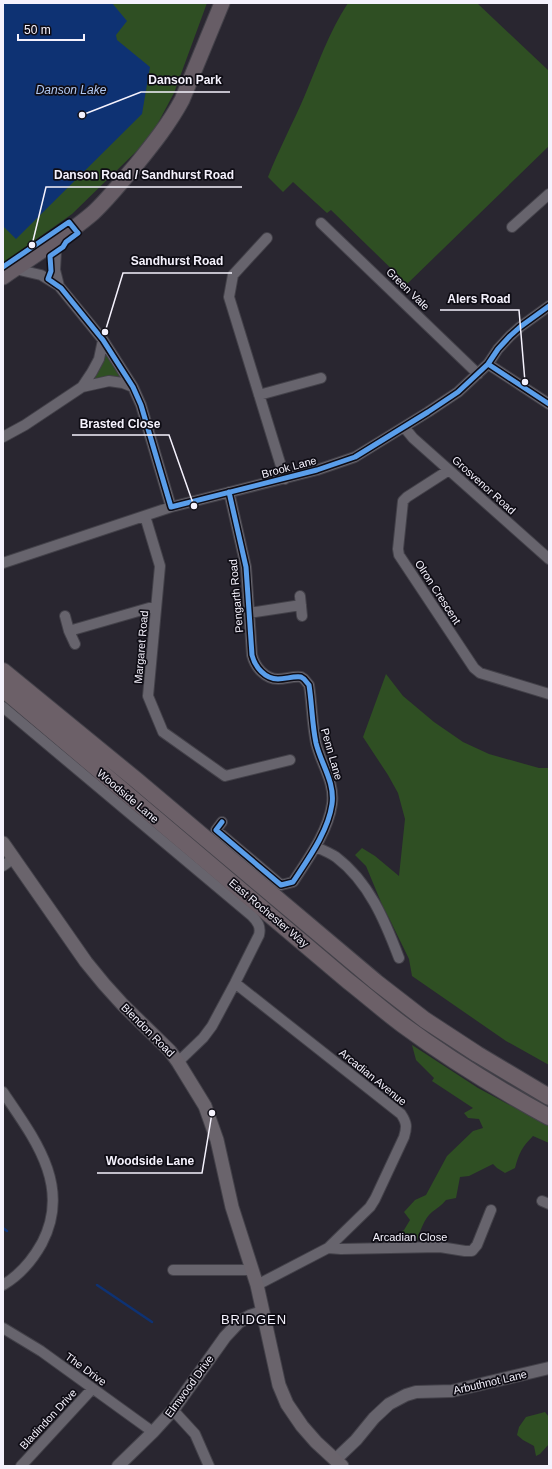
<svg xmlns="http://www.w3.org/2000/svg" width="552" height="1469" viewBox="0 0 552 1469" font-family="Arial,sans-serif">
	<rect width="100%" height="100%" fill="#292630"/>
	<!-- green -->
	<path fill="#2f4f23" d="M3 3H207L174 93 150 138 72 214 3 263Z
		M348 3H477L549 71V146L407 284 331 210 327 213 293 182 283 192 268 177C279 149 293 123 305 95 318 64 329 32 348 3Z
		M105 350 124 378 96 379 94 377Z
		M386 674 403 696 434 722 463 742 489 754 539 768H549V1065L506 1041 412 976 409 959 389 918 383 907 366 866 355 855 362 848 375 856 399 876 405 819 398 793 388 775 363 737Z
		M412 1045 478 1088 549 1126V1143L533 1136C522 1147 519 1153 515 1168L505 1173 497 1168 493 1164 469 1176 460 1177 456 1198 446 1200C442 1205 437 1208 432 1212 424 1219 420 1231 417 1241H401L396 1240 397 1234 404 1230 410 1220 404 1212 415 1200 426 1195 447 1156 473 1131 483 1128 479 1119 468 1118 464 1113 473 1108 432 1081 434 1078 416 1060Z
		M545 1412 549 1417V1444L540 1454 536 1456 534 1446 523 1440 517 1435 519 1427 526 1417Z"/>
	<!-- water -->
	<path fill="#0e3273" d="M3 3H112L127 21 116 35 117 40 150 67 142 114 16 239 3 226Z"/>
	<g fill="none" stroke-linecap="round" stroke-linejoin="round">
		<!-- stream -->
		<path stroke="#0e3273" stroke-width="2.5" d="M3 1228 7 1231
			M97 1285 152 1322"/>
		<defs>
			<path id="minor" d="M321 223 478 374
				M512 227 549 194
				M267 238 233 275 229 297 285 479
				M54 243 56 252 55 270 59 286
				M15 269 41 275 59 286 103 340 133 387 141 405 171 507
				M488 364 549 404
				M82 387 92 372 99 359 103 340
				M259 395 321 378
				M404 427 413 438 549 559
				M3 437 25 425 82 387 109 381 123 383 133 387
				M449 470 407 497 403 501 398 549 399 555 474 668 480 673 549 694
				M145 516 160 566 148 696 163 732 225 776 290 760
				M3 563 171 507 317 470 355 457 428 412 458 392 488 364 498 349 510 336 520 327 549 306
				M300 596 302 616
				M249 613 301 605
				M65 616 69 631 75 644
				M69 631 156 606
				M3 707 252 916C258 922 261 927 259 935L235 983 212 1026 203 1038 178 1062
				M222 822 216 830 281 885 293 882C308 859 328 832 332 804 335 782 321 764 316 743 312 724 312 704 309 685L304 679 301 677C293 676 286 679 278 679 265 679 255 667 252 655L246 567 229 492
				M316 847C323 850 330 853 336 857 369 882 385 921 399 958
				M3 866 14 858
				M235 983 401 1114C407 1123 407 1127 404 1137L375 1199 370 1207 328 1248 257 1285
				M3 1092C34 1138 72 1186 42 1243 32 1261 20 1275 3 1285
				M542 1201 549 1204
				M328 1248 341 1249 440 1247 465 1251H472L477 1245 491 1210
				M173 1270H253
				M3 1328 41 1351 153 1432
				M173 1410 195 1434 209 1466
				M21 1466 92 1389"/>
			<path id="tertiary" d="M336 1459 356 1440 374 1418 389 1404 406 1395 416 1392 452 1391 549 1368
				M118 1466 153 1432 173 1410 225 1337 239 1322 250 1316 262 1312"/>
			<path id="secondary" d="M3 843 86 962 104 984 123 1005 170 1051 178 1062 205 1106 217 1140 232 1207 257 1285 279 1385 287 1404 302 1426 316 1442 342 1466"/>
			<path id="primary" d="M3 277C33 256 65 237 93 213 109 198 122 181 136 165 153 144 169 124 182 100L222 3"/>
			<path id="trunk" d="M3 671 135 779 376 982 425 1020 477 1054 549 1097
				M3 689 348 981C366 995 384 1011 403 1025 449 1059 498 1089 549 1117"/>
		</defs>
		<!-- minor casing -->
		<use href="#minor" stroke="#434149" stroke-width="12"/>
		<!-- tertiary casing -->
		<use href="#tertiary" stroke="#434149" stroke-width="14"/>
		<!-- secondary casing -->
		<use href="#secondary" stroke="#434149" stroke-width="15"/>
		<!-- primary casing -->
		<use href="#primary" stroke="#434149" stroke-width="17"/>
		<!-- trunk casing -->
		<use href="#trunk" stroke="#434149" stroke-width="18"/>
		<!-- minor -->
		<use href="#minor" stroke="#67646d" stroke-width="10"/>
		<!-- tertiary -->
		<use href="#tertiary" stroke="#67646d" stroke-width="12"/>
		<!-- secondary -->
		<use href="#secondary" stroke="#6a646c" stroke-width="13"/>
		<!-- primary -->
		<use href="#primary" stroke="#675d66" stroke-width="15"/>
		<!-- trunk -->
		<use href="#trunk" stroke="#6c6068" stroke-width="16"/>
		<defs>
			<path id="cycleway" d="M3 267 69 222 77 232 78 233 66 242 63 247 50 256 51 271 48 279 61 288 103 340 133 387 141 405 171 507 317 470 355 457 428 412 458 392 488 364 498 349 510 336 520 327 549 306
				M488 364 549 404
				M222 822 216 830 281 885 293 882C308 859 328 832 332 804 335 782 321 764 316 743 312 724 312 704 309 685L304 679 301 677C293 676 286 679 278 679 265 679 255 667 252 655L246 567 229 492"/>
		</defs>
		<!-- cycleway casing -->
		<use href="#cycleway" stroke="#0f0d15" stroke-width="8"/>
		<!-- cycleway -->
		<use href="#cycleway" stroke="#5a9eea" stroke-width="5"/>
	</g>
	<g text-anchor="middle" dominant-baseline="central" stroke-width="3.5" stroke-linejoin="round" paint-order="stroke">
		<!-- street labels -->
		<g font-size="11" fill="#f5f2fd" stroke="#0f0d15">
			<text transform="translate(408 289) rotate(44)">Green Vale</text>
			<text transform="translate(289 467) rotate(-15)">Brook Lane</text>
			<text transform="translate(484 485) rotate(42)">Grosvenor Road</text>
			<text transform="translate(438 592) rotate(57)">Olron Crescent</text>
			<text transform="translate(236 596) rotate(-95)">Pengarth Road</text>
			<text transform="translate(141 647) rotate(-85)">Margaret Road</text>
			<text transform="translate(332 754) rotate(74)">Penn Lane</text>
			<text transform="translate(128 796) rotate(40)">Woodside Lane</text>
			<text transform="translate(269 913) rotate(40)">East Rochester Way</text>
			<text transform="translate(148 1030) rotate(45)">Blendon Road</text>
			<text transform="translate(373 1077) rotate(39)">Arcadian Avenue</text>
			<text x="410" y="1237">Arcadian Close</text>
			<text transform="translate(86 1369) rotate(36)">The Drive</text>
			<text transform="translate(490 1382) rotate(-13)">Arbuthnot Lane</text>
			<text transform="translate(189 1386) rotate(-54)">Elmwood Drive</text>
			<text transform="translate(48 1419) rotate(-47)">Bladindon Drive</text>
		</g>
		<!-- water labels -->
		<g font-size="12" font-style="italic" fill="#b2caf3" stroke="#0f0d15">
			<text x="71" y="90">Danson Lake</text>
		</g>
		<!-- quarter labels -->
		<g font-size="13" letter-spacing="1" fill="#f5f2fd" stroke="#0f0d15">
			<text x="254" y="1319">BRIDGEN</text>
		</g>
	</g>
	<!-- callouts -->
	<path fill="none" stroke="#f5f2fd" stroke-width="1.5" d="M82 115L141 92H230M32 245L46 187H242M105 332L123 273H232M525 382L519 310H440M194 506L169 435H72M212 1113L202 1173H97"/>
	<g fill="#f5f2fd" stroke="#0f0d15" stroke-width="1.5">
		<circle cx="82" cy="115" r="4"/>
		<circle cx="32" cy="245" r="4"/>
		<circle cx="105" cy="332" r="4"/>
		<circle cx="525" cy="382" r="4"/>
		<circle cx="194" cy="506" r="4"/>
		<circle cx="212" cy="1113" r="4"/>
	</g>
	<g font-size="12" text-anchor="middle" font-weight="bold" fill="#f5f2fd" stroke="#0f0d15" stroke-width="3.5" stroke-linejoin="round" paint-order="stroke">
		<text x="185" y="84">Danson Park</text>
		<text x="144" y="179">Danson Road / Sandhurst Road</text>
		<text x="177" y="265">Sandhurst Road</text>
		<text x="479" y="303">Alers Road</text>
		<text x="120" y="428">Brasted Close</text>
		<text x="150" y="1165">Woodside Lane</text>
	</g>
	<!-- border -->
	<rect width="552" height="1469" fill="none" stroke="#f5f2fd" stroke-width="8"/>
	<!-- scale -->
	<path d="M18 34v6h66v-6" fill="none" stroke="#f5f2fd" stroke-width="2"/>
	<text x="24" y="34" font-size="12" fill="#f5f2fd" stroke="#0f0d15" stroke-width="3" paint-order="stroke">50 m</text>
</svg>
